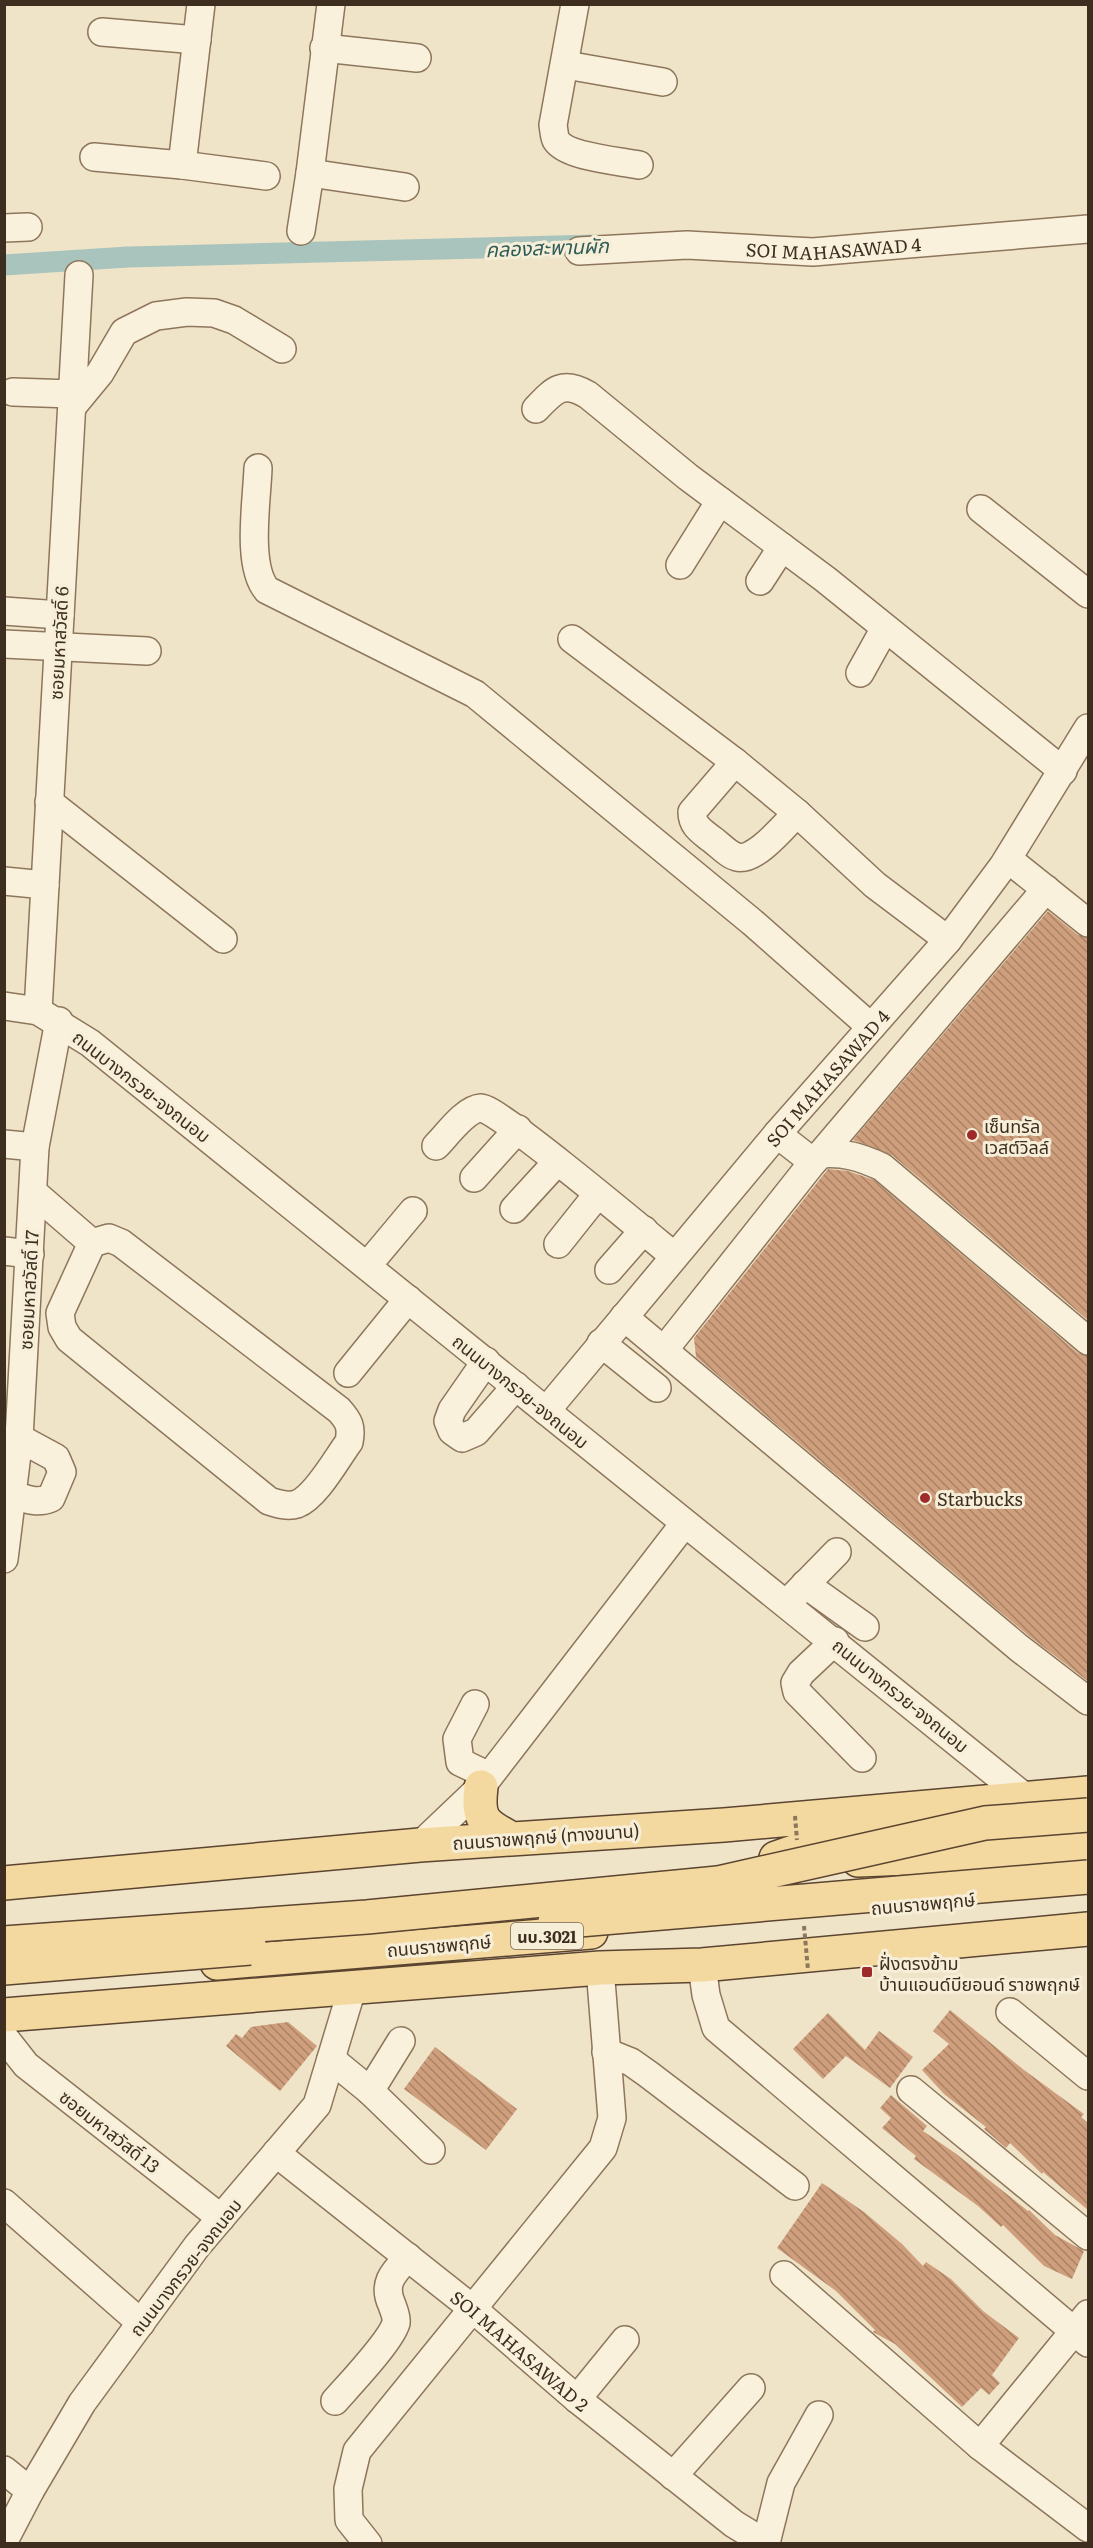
<svg xmlns="http://www.w3.org/2000/svg" width="1093" height="2548" viewBox="0 0 1093 2548" font-family="Literata,'Noto Sans Thai',serif">
	<defs>
		<pattern id="building-back-hatch" width="6" height="6" patternUnits="userSpaceOnUse" patternTransform="scale(1.5)"><rect width="6" height="6" fill="#cf9f7d"/><path d="M-1 5l2 2M0 0l6 6M5-1l2 2" fill="none" stroke="#a98266"/></pattern>
	</defs>
	<rect width="100%" height="100%" fill="#f0e4c8"/>
	<g fill="none" stroke-linecap="round" stroke-linejoin="round">
		<!-- canal -->
		<path stroke="#a9c4bc" stroke-width="21" d="M4 265 128 257 595 245"/>
	</g>
	<!-- building -->
	<path fill="url(#building-back-hatch)" d="M1048 911 1078 935 1089 938V1321L892 1155 853 1140Z
		M828 1169 848 1171 874 1180 1078 1353 1089 1356V1682L1029 1636 696 1357 694 1338Z
		M950 2010 1024 2070 1084 2114 1081 2117 1089 2124V2211L1043 2172 1042 2174 1010 2143 1006 2148 997 2140 984 2129 986 2127 944 2094 922 2070 949 2044 933 2031Z
		M828 2013 865 2050 879 2031 913 2057 890 2088 846 2056 823 2079 793 2049Z
		M288 2022 317 2046 280 2091 226 2046 236 2034 242 2038 251 2027Z
		M435 2047 517 2109 486 2150 404 2089Z
		M891 2095 927 2126 923 2131 955 2153 1028 2211 1029 2210 1055 2235 1084 2251 1072 2279 1044 2266 1003 2225 1001 2227 978 2206 914 2159 916 2156 882 2128 891 2118 880 2108Z
		M822 2183 864 2212 902 2244 923 2266 926 2262 951 2279 983 2311 1019 2338 992 2375 1000 2383 989 2395 981 2388 962 2407 895 2344 873 2332 875 2330 836 2291 777 2248Z"/>
	<g fill="none" stroke-linecap="round" stroke-linejoin="round">
		<defs>
			<g id="minor">
				<path d="M331 4 310 173 405 187"/>
				<path d="M575 4 553 125C554 130 554 136 556 140 566 157 620 161 639 165"/>
				<path d="M102 32 197 40"/>
				<path d="M324 48 417 58"/>
				<path d="M566 65 663 82"/>
				<path d="M94 157 182 165 201 4"/>
				<path d="M182 165 266 176"/>
				<path d="M4 228 28 227"/>
				<path d="M301 231 310 173"/>
				<path id="s1" d="M579 251 687 245 813 252 1088 229"/>
				<path d="M13 392 72 394"/>
				<path d="M72 407 100 373 124 332 156 316 187 312 214 313 234 320 282 349"/>
				<path d="M536 409C554 390 562 380 588 395L688 477 825 579 1063 771"/>
				<path d="M258 468C257 500 246 566 267 590L475 694 752 922 871 1027"/>
				<path d="M981 509 1088 594"/>
				<path d="M680 565 720 501"/>
				<path d="M760 581 782 547"/>
				<path d="M4 611 60 615"/>
				<path d="M572 639 735 762 797 813 875 885 948 940"/>
				<path d="M4 644 147 651"/>
				<path d="M860 673 885 628"/>
				<path d="M735 762 692 812C692 825 700 830 710 838 718 843 728 855 737 857 754 863 785 825 797 813"/>
				<path d="M49 802 223 939"/>
				<path d="M1008 859 1088 923"/>
				<path d="M4 881 45 885"/>
				<path d="M4 1006 38 1011 90 1043 1026 1798"/>
				<path d="M38 1011 79 275"/>
				<path d="M777 1134 813 1162 821 1154C844 1152 860 1157 882 1167L1088 1341"/>
				<path d="M4 1144 35 1147"/>
				<path d="M436 1146C447 1135 465 1109 481 1108 496 1107 651 1237 674 1256"/>
				<path d="M821 1154 1046 889"/>
				<path d="M474 1178 518 1129"/>
				<path d="M33 1192 92 1243 60 1313 62 1327 69 1339 269 1501C278 1504 288 1507 297 1504 316 1497 337 1458 349 1442 352 1427 349 1421 339 1410L121 1243 109 1238 92 1243"/>
				<path d="M514 1209 557 1162"/>
				<path d="M558 1244 597 1195"/>
				<path d="M4 1251 30 1254"/>
				<path d="M367 1266 413 1211"/>
				<path d="M609 1270 644 1230"/>
				<path d="M624 1317 1019 1648 1088 1701"/>
				<path d="M601 1343 657 1388"/>
				<path d="M664 1350 813 1162"/>
				<path d="M486 1361 452 1410 448 1421 452 1431 462 1438 476 1432 516 1386"/>
				<path d="M348 1373 408 1299"/>
				<path id="s2" d="M546 1411 777 1134 948 940 1003 866 1088 728"/>
				<path d="M12 1495C26 1499 37 1504 51 1498L62 1472 56 1458 19 1438"/>
				<path d="M4 1559 19 1438 35 1147 59 1021"/>
				<path d="M805 1584 865 1627"/>
				<path d="M794 1596 837 1552"/>
				<path d="M835 1641 801 1673 795 1683 797 1692 862 1758"/>
				<path d="M475 1704 457 1739 460 1762 489 1776"/>
				<path d="M420 1845 481 1787 684 1524"/>
				<path d="M702 1965 706 1995 716 2028 1088 2343"/>
				<path d="M1010 2012 1088 2076"/>
				<path d="M4 2037 26 2065 221 2218"/>
				<path d="M606 2052 631 2062 648 2074 795 2186"/>
				<path d="M331 2059 370 2091 431 2150"/>
				<path d="M911 2090 1088 2236"/>
				<path d="M370 2091 401 2041"/>
				<path id="s3" d="M276 2153 473 2309 577 2399 734 2524 767 2544"/>
				<path d="M4 2203 141 2323"/>
				<path d="M784 2275 980 2446 1088 2528"/>
				<path d="M577 2399 625 2340"/>
				<path d="M335 2401C349 2385 391 2341 396 2323 397 2317 394 2311 392 2305 382 2284 393 2273 408 2257"/>
				<path d="M980 2446 1088 2314"/>
				<path d="M4 2470 30 2491"/>
				<path d="M673 2476 751 2388"/>
				<path d="M4 2541 30 2491 82 2403 197 2246 317 2105 352 1989"/>
				<path d="M766 2543 781 2483 819 2415"/>
				<path d="M368 2544 349 2520 348 2489 357 2451 603 2148 612 2118 600 1968"/>
			</g>
			<path id="major" d="M481 1787C477 1820 484 1824 512 1839
				M776 1858 874 1824
				M858 1860 935 1857 1088 1844
				M4 1883 420 1845 724 1825 1088 1793
				M217 1963 591 1932
				M4 2015 600 1968 702 1965 1088 1929"/>
		</defs>
		<!-- minor casing -->
		<use href="#minor" stroke="#8d765c" stroke-width="30"/>
		<!-- major casing -->
		<use href="#major" stroke="#5b4430" stroke-width="36"/>
		<!-- minor -->
		<use href="#minor" stroke="#faf1dc" stroke-width="27"/>
		<!-- major -->
		<use href="#major" stroke="#f3d9a0" stroke-width="33"/>
		<defs>
			<path id="major-bridge" d="M555 1922 1088 1877
				M4 1943 367 1917 718 1883 985 1823 1088 1815
				M4 1968 250 1948"/>
		</defs>
		<!-- major-bridge casing -->
		<use href="#major-bridge" stroke="#5b4430" stroke-width="36" stroke-linecap="butt"/>
		<!-- path-bridge -->
		<path stroke="#8d765c" stroke-width="4" stroke-dasharray="4.5 3" stroke-linecap="butt" d="M795 1816 797 1840
			M804 1926 808 1970"/>
		<!-- major-bridge -->
		<use href="#major-bridge" stroke="#f3d9a0" stroke-width="33"/>
	</g>
	<!-- markers -->
	<g fill="#9e2a2b" stroke="#f7eed8" stroke-width="2">
		<circle cx="972" cy="1135" r="6"/>
		<circle cx="925" cy="1498" r="6"/>
		<rect x="861" y="1966" width="12" height="12" rx="3"/>
	</g>
	<g text-anchor="middle" dominant-baseline="central" stroke-width="6" stroke-linejoin="round" paint-order="stroke">
		<!-- shield labels -->
		<rect fill="#f7eed8" stroke="#756857" stroke-width="1.5" x="511" y="1923" width="72" height="26" rx="4.5"/>
		<g font-size="16" font-weight="bold" fill="#3d2e20">
			<text x="547" y="1936">นบ.3021</text>
		</g>
		<!-- street labels -->
		<g font-size="18" fill="#3d2e20" stroke="#f7eed8">
			<text stroke="none"><textPath href="#s1" startOffset="255">SOI MAHASAWAD 4</textPath></text>
			<text transform="translate(58 643) rotate(-87)">ซอยมหาสวัสดิ์ 6</text>
			<text stroke="none"><textPath href="#s2" startOffset="436">SOI MAHASAWAD 4</textPath></text>
			<text transform="translate(142 1086) rotate(38)">ถนนบางกรวย-จงถนอม</text>
			<text transform="translate(28 1290) rotate(-87)">ซอยมหาสวัสดิ์ 17</text>
			<text transform="translate(521 1391) rotate(39)">ถนนบางกรวย-จงถนอม</text>
			<text transform="translate(901 1695) rotate(39)">ถนนบางกรวย-จงถนอม</text>
			<text transform="translate(546 1836) rotate(-4)">ถนนราชพฤกษ์ (ทางขนาน)</text>
			<text transform="translate(923 1903) rotate(-5)">ถนนราชพฤกษ์</text>
			<text transform="translate(439 1945) rotate(-5)">ถนนราชพฤกษ์</text>
			<text transform="translate(110 2131) rotate(38)">ซอยมหาสวัสดิ์ 13</text>
			<text transform="translate(185 2267) rotate(-52)">ถนนบางกรวย-จงถนอม</text>
			<text stroke="none"><textPath href="#s3" startOffset="314">SOI MAHASAWAD 2</textPath></text>
		</g>
		<!-- poi labels -->
		<g font-size="18" fill="#3d2e20" stroke="#f7eed8" text-anchor="start">
			<text x="984" y="1125">เซ็นทรัล<tspan x="984" dy="21">เวสต์วิลล์</tspan></text>
			<text x="937" y="1498">Starbucks</text>
			<text x="879" y="1962">ฝั่งตรงข้าม<tspan x="879" dy="21">บ้านแอนด์บียอนด์ ราชพฤกษ์</tspan></text>
		</g>
		<!-- water labels -->
		<g font-size="20" font-style="italic" fill="#2f5d5a" stroke="#f7eed8">
			<text transform="translate(547 246) rotate(-2)">คลองสะพานผัก</text>
		</g>
	</g>
	<!-- border -->
	<rect width="1093" height="2548" fill="none" stroke="#3d2e20" stroke-width="12"/>
</svg>
